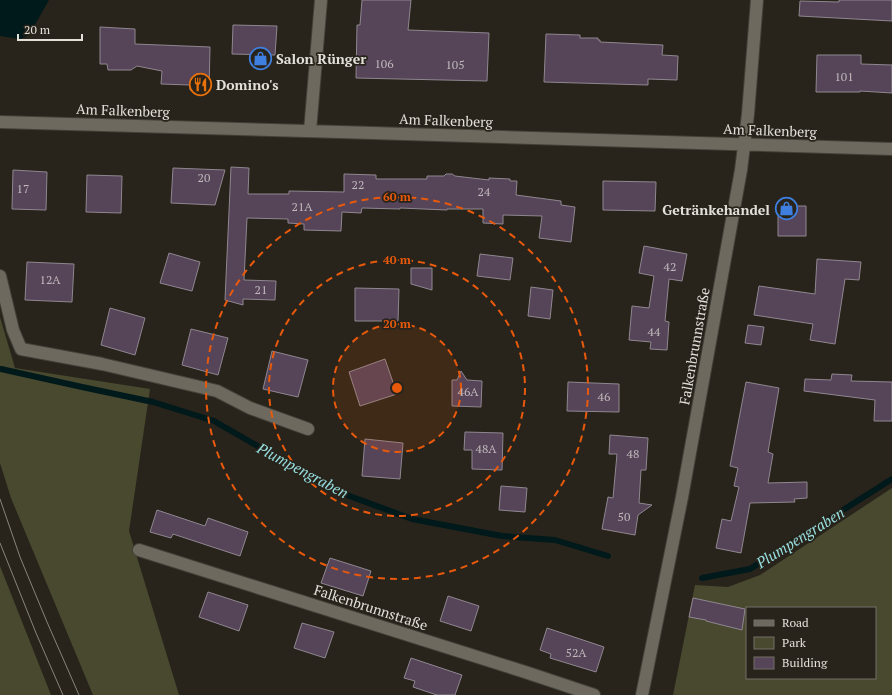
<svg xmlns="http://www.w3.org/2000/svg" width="892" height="695" viewBox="0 0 892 695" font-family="'PT Serif',serif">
	<rect width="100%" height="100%" fill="#28241b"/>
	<!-- green -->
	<path fill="#48492f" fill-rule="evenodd" d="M0 317 15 368 150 389 129 531 179 695H93L11 498 0 463Z
		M892 488V695H673L695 585 728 587 760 575ZM747 608H875V678H747Z
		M0 566 51 695H0Z"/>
	<!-- water -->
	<path fill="#00191b" d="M0 0H49L29 35 20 39 0 36Z"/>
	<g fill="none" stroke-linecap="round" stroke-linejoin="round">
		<!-- stream -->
		<path stroke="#00191b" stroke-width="6" d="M1 369 82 387 153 402 214 421 336 491 412 519 502 536 555 540 608 556
			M702 578 750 569 892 479"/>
	</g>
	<!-- building -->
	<path fill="#564459" stroke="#8f8790" d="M362 0H411L408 30 489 33 487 81 356 78 357 25H360Z
		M839 0H892V21L799 16 800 1 839 2Z
		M233 25 277 26 275 55 232 54Z
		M100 27 135 29V44L210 47 209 91 190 90V85L161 84 162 71 137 66 131 70H108L107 64H100Z
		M546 34 580 35V38H598V40H600V42L663 45 662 55 678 56 677 80 648 79V85L544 82Z
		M817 55H861V64L892 65V93L860 91V92H816Z
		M231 167 249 168 248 194H289V191L344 192V174L376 175V179H427V176H444L446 174H452L455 176 489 180V178L510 179V181H517L516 195 561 201V205L575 207 571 242 539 238 542 216 503 215V224L483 223V209H447V210L400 208V209L362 208 361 213 342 212 341 231 304 230V224L288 223V219L247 218 244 280 276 281 275 300 243 299V305L225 300Z
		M173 168 225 170 215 205 171 203Z
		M13 170 47 172 46 210 12 209Z
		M87 175 122 176 121 213 86 212Z
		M603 181 656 182 655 211 603 210Z
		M778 206H806V236H778Z
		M644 246 687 254 682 281 669 279 665 321 669 322 667 350 650 349 651 342 629 340 632 306 649 308 654 276 639 273Z
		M169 253 200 262 192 291 160 283Z
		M480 254 513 258 510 280 477 276Z
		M817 259 861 262 859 280 845 279 835 344 810 340 813 324 754 315 759 286 815 294Z
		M27 262 74 264 72 302 25 300Z
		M411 268H432V290L411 284Z
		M531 287 553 290 550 319 528 316Z
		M355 288 399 289 398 321H355Z
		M110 308 145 318 135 355 101 345Z
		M748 325 764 327 761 345 745 343Z
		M191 329 228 338 218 375 182 365Z
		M272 351 308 360 298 397 263 389Z
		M385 359 397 394 360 406 349 372Z
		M461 371 467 380 482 381 481 407 452 406V380H457Z
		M832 374 852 375 851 381 892 382V421H874L875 400 804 391 805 379 831 380Z
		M568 382 619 384V412L567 411Z
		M746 382 779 388 768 452 773 454 768 483 807 482V498L794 499 795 502 750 503 741 553 716 548 722 519 731 521 739 487 734 486 738 468 730 466Z
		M465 432 503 433 502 470 472 469V450H464Z
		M610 435 648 438 646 470H641L639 503 652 505 638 515 635 535 602 529 608 497 613 498 617 454H609Z
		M365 439 403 443 400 479 362 476Z
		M501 486 527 488 525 512 499 510Z
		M157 510 205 526 208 518 248 532 240 556 173 534 171 538 150 532Z
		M330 558 371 571 363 596 321 583Z
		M208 592 248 605 239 631 199 617Z
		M448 596 479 606 471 631 440 621Z
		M693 598 745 609 742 630 706 621V620L689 617Z
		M302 623 334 632 325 658 294 648Z
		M547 628 604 647 596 672 550 658 551 654 540 650Z
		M411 658 462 675 455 695H437L413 687 415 681 404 678Z"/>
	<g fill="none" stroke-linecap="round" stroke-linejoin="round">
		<defs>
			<path id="minor" d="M0 122 340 132 892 149
				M310 131 321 0
				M0 276 13 330 21 349 102 364 217 391 250 408 308 429
				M139 550 525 672 594 695
				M642 695 682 497 741 170 748 114 757 0"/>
		</defs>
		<!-- minor casing -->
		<use href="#minor" stroke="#434039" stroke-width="14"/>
		<!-- minor -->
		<use href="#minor" stroke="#6d695e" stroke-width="12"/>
		<!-- tram -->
		<path stroke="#88847d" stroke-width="1" d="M0 499 20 557 47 622 79 695
			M0 543 36 633 63 695"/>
	</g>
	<!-- distance rings -->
	<circle cx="397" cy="388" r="64" fill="#e8590c" fill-opacity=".12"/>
	<g fill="none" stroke="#e8590c" stroke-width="2" stroke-dasharray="7 5">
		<circle cx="397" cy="388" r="64"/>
		<circle cx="397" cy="388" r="128"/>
		<circle cx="397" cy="388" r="191"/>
	</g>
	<!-- icons -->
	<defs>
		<symbol id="shop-ring" viewBox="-11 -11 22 22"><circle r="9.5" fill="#28241b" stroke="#3f7fe0" stroke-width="1.5"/><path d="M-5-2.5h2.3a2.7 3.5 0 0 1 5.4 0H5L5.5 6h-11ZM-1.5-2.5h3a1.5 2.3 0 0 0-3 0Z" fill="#3f7fe0"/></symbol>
		<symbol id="restaurant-ring" viewBox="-11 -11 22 22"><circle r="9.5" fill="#28241b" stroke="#e8710a" stroke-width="1.5"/><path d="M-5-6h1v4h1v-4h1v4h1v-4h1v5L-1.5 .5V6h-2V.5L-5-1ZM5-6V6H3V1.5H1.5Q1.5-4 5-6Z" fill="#e8710a"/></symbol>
	</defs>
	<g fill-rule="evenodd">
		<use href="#shop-ring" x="248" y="46" width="25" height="25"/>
		<use href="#restaurant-ring" x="188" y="72" width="25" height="25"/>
		<use href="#shop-ring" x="774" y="196" width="25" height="25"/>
	</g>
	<g text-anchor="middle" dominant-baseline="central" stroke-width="3.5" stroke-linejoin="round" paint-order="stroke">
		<!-- number labels -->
		<g font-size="12" fill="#c0b9ba">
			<text x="384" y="63">106</text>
			<text x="455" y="64">105</text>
			<text x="844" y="76">101</text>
			<text x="204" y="177">20</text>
			<text x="358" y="184">22</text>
			<text x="23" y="188">17</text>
			<text x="484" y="191">24</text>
			<text x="302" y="206">21A</text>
			<text x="670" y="266">42</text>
			<text x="50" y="279">12A</text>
			<text x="261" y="289">21</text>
			<text x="654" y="331">44</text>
			<text x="468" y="391">46A</text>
			<text x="604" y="396">46</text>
			<text x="486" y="448">48A</text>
			<text x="633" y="453">48</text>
			<text x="624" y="516">50</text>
			<text x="576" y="652">52A</text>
		</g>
		<!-- poi labels -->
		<g font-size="14" font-weight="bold" fill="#e3e0da" stroke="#28241b" text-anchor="start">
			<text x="276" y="58">Salon Rünger</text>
			<text x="216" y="84">Domino's</text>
			<text x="770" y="209" text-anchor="end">Getränkehandel</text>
		</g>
		<!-- street labels -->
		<g font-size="14" fill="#e3e0da" stroke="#28241b">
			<text transform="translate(123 110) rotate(2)">Am Falkenberg</text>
			<text transform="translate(446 120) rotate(2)">Am Falkenberg</text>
			<text transform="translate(770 130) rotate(2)">Am Falkenberg</text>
			<text transform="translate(694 346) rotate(-80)">Falkenbrunnstraße</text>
			<text transform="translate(371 607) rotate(18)">Falkenbrunnstraße</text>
		</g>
		<!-- water labels -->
		<g font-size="15" font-style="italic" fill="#96dee0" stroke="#28241b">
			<text transform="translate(303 470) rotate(28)">Plumpengraben</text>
			<text transform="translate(800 537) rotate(-32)">Plumpengraben</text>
		</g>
	</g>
	<circle cx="397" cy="388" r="6" fill="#e8590c" stroke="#28241b" stroke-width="2"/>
	<g font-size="12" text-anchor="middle" font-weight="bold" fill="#e8590c" stroke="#28241b" stroke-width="3.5" stroke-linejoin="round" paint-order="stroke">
		<text x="397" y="201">60 m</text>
		<text x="397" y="264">40 m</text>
		<text x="397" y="328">20 m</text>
	</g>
	<!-- legend -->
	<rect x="746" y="607" width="130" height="72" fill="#28241b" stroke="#736f67"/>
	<rect x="754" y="620" width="20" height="6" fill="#6d695e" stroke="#736f67"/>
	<text x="782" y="627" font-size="12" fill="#e3e0da">Road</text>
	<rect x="754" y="637" width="20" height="12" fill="#48492f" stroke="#736f67"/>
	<text x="782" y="647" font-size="12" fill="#e3e0da">Park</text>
	<rect x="754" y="657" width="20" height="12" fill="#564459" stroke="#736f67"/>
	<text x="782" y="667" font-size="12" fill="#e3e0da">Building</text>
	<!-- scale -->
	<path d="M18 34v6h64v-6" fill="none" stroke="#e3e0da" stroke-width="2"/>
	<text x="24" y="34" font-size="12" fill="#e3e0da" stroke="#28241b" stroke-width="3" paint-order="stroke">20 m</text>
</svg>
